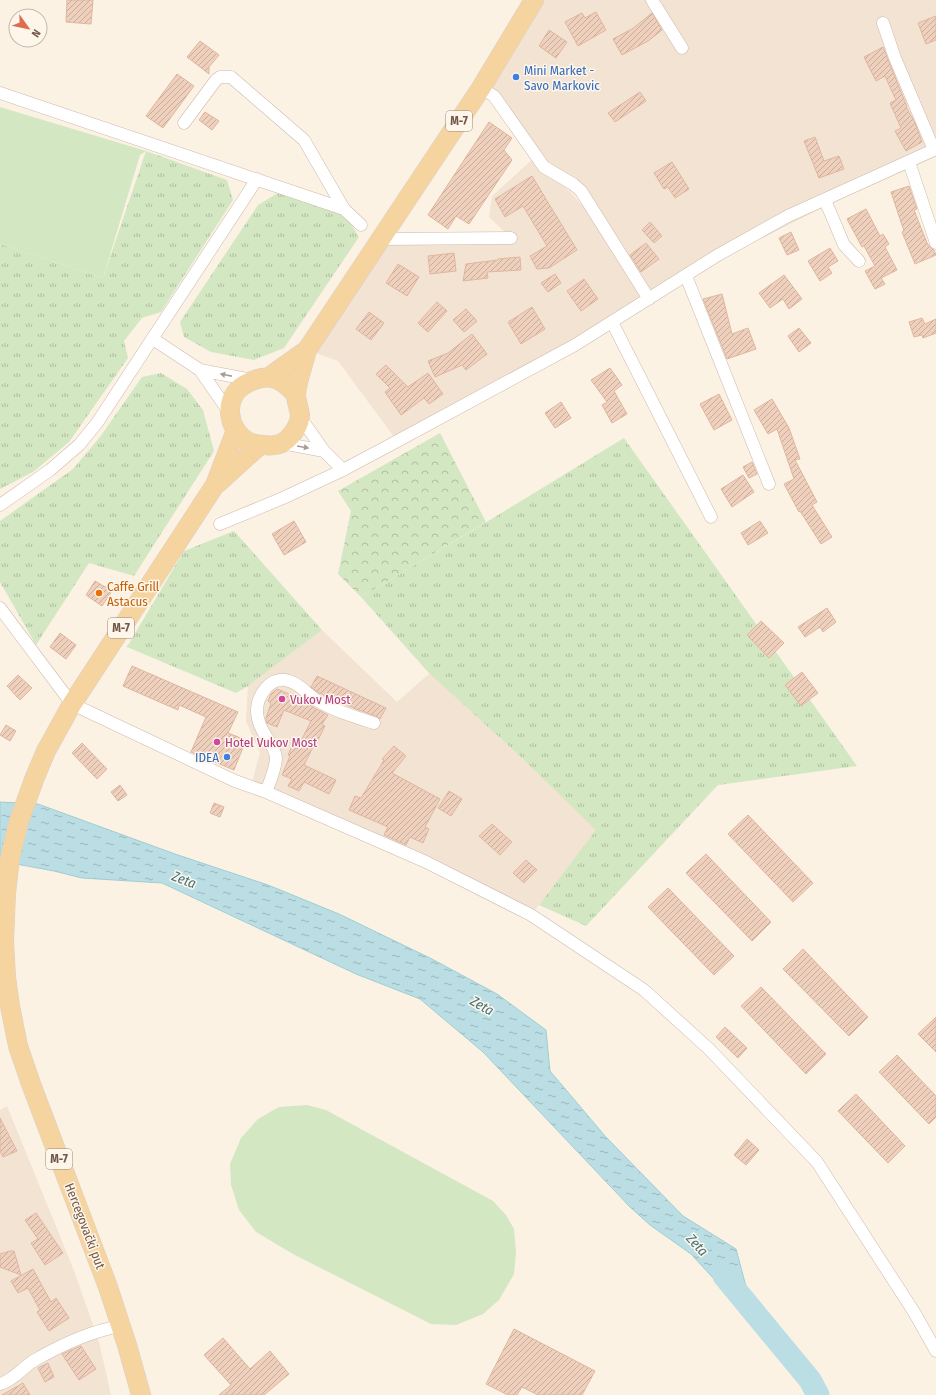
<svg xmlns="http://www.w3.org/2000/svg" width="936" height="1395" viewBox="0 0 936 1395" font-family="'Fira Sans Condensed',sans-serif">
	<defs>
		<pattern id="grass-tufts" width="24" height="20" patternUnits="userSpaceOnUse"><rect width="24" height="20" fill="#d3e7c3"/><path d="M3 7l-1-3M5 7V3M7 7l1-3M15 17l-1-3M17 17v-4M19 17l1-3" fill="none" stroke="#b0bea0"/></pattern>
		<pattern id="forest-crowns" width="20" height="18" patternUnits="userSpaceOnUse"><rect width="20" height="18" fill="#d3e7c3"/><path d="M2 6a3 3 0 1 1 6 0M12 15a3 3 0 1 1 6 0" fill="none" stroke="#b0bea0"/></pattern>
		<pattern id="water-ripples" width="26" height="14" patternUnits="userSpaceOnUse"><rect width="26" height="14" fill="#badee3"/><path d="M2 4q2-2 4 0t4 0M15 11q2-2 4 0t4 0" fill="none" stroke="#9cb7ba"/></pattern>
		<pattern id="building-hatch" width="6" height="6" patternUnits="userSpaceOnUse"><rect width="6" height="6" fill="#efd0bd"/><path d="M-1 1l2-2M0 6l6-6M5 7l2-2" fill="none" stroke="#c6ac9c"/></pattern>
	</defs>
	<rect width="100%" height="100%" fill="#fbf2e4"/>
	<!-- residential -->
	<path fill="#f2e3d3" fill-rule="evenodd" d="M534 0H936V151L686 276 397 441 338 361 307 350 380 239 510 237 489 217 492 196 536 156 486 79ZM563 184H573L603 228Z
		M322 630 397 702 430 673 523 759 597 830 531 915 251 786 260 753 246 721 248 686Z
		M7 1106 73 1268 99 1342 111 1395H0V1110Z"/>
	<!-- grass -->
	<path fill="url(#grass-tufts)" d="M146 151 227 180 233 200 161 312 142 318 124 341 128 358 69 442 33 472 0 489V244L103 278Z
		M278 193 344 213 359 237 284 348 254 360 211 352 184 337 180 322 258 205Z
		M161 373 187 389 203 410 214 451 134 576 89 563 36 645 0 582V521L73 469 100 437 142 377Z
		M624 438 857 766 718 785 586 926 539 905 596 830 523 759 428 672 361 597 485 523Z
		M234 531 322 630 248 686 236 693 127 647 184 551Z"/>
	<!-- forest -->
	<path fill="url(#forest-crowns)" d="M440 433 486 522 361 597 338 574 351 511 338 491Z"/>
	<!-- pitch -->
	<path fill="#d3e7c3" d="M0 107 146 151 140 155 103 278 0 244Z
		M307 1105 326 1110 493 1201 506 1215 514 1229 516 1252 514 1274 499 1300 483 1314 456 1325 431 1324 293 1254 256 1232 239 1210 231 1185 230 1164 241 1138 258 1119 279 1107Z"/>
	<!-- water -->
	<path fill="url(#water-ripples)" stroke="#a1cdd4" d="M0 802 38 804 175 854 268 885 339 914 432 959 497 994 546 1030 550 1071 605 1136 683 1216 736 1249 747 1290 745 1300 737 1304 691 1254 650 1225 630 1207 483 1052 420 999 356 974 162 883 82 878 54 871 0 861Z"/>
	<g fill="none" stroke-linecap="round" stroke-linejoin="round">
		<!-- river -->
		<path stroke="#badee3" stroke-width="23" d="M724 1276 810 1380 818 1395"/>
	</g>
	<!-- building -->
	<path fill="url(#building-hatch)" stroke="#e0b69f" d="M67 0H93L91 24 66 22Z
		M596 12 606 30 578 46 565 22 582 13 585 18Z
		M652 13 662 30 648 41 622 55 613 39 632 29Z
		M936 16V40L926 44 918 23Z
		M549 30 567 42 556 58 539 46Z
		M200 41 219 55 209 67V74L187 57Z
		M883 47 907 107H906L915 123 922 142 906 151 895 131 901 128 890 103 896 100 885 76 876 81 864 57Z
		M177 74 194 86 163 128 146 116Z
		M640 92 646 101 615 122 608 113Z
		M205 112 219 121 212 130 199 120Z
		M489 122 512 138 504 150 512 160 469 224 456 216 448 229 428 215Z
		M815 137 824 161 839 156 844 169 819 178 804 141Z
		M672 162 689 189 675 198 668 187 664 189 654 173Z
		M532 176 577 250 549 268 537 269 530 256 547 246 523 206 505 217 495 199Z
		M909 186 917 209 914 210 927 243 931 248 934 250 936 255 915 264 902 232 904 231 891 192Z
		M866 209 880 236 883 234 889 244 885 247 897 270 881 278 885 284 875 289 865 271 875 266 864 246 862 247 847 219Z
		M650 222 662 236 654 243 642 230Z
		M791 232 799 250 787 255 779 238Z
		M646 243 659 259 641 272 630 255Z
		M830 248 838 261 828 267 832 273 820 281 808 261Z
		M454 253 456 271 430 274 428 256Z
		M520 257 521 270 487 272 488 278 463 281 466 264 498 260V259Z
		M398 264 419 277 407 296 386 283Z
		M555 274 561 283 548 292 541 283Z
		M784 275 802 299 789 309 783 299 770 308 759 293Z
		M584 279 598 299 581 311 567 291Z
		M722 294 732 334 748 328 756 349 727 359 703 299Z
		M437 302 447 311 428 332 418 323Z
		M532 307 545 329 521 344 508 322Z
		M466 309 477 321 464 332 453 320Z
		M369 312 384 323 371 340 356 329Z
		M922 318 925 324 936 319V333L923 338 922 335 914 337 909 322Z
		M799 328 811 343 799 352 788 336Z
		M472 334 487 354 466 370 462 365 435 377 428 361 448 353Z
		M386 365 408 387 428 373 443 394 429 404 424 398 401 415 385 392 390 388 376 374Z
		M610 368 622 385 614 391 627 414 612 423 602 405 607 402 591 380Z
		M719 394 732 420 714 430 700 404Z
		M772 399 789 428 800 459 795 460 817 502 812 505 832 537 821 544 800 511 799 512 784 484 794 479 777 429 768 434 754 410Z
		M561 402 571 418 555 428 545 413Z
		M752 462 757 474 749 478 743 467Z
		M743 475 754 492 732 507 721 489Z
		M294 521 306 542 284 555 272 534Z
		M760 521 768 533 748 545 741 533Z
		M95 581 112 591 102 606 86 595Z
		M827 608 836 622 823 632 820 627 805 637 798 627Z
		M761 621 784 643 769 658 747 635Z
		M60 633 76 645 66 659 50 647Z
		M132 666 238 712 228 733 246 740 234 770 191 752 206 717 179 705 178 710 123 686Z
		M802 672 818 693 801 706 785 685Z
		M18 675 32 688 20 700 7 686Z
		M317 676 386 708 380 719 376 716 356 709 336 700V702L318 692 311 687Z
		M277 689 304 700 314 708 328 715 322 724 325 726 314 748 313 747 304 765 336 780 329 794 304 782 299 791 288 786 292 779 282 775 290 756 288 755 292 746 297 749 311 721 284 710 277 727 267 723 266 718 271 704 268 701 271 694Z
		M6 725 16 731 10 741 0 735Z
		M82 743 107 769 97 779 72 753Z
		M394 746 406 756 392 773 440 799 425 827 429 829 423 843 410 837 406 845 384 835 388 827 349 810 355 796 361 798 384 760 382 759Z
		M120 785 127 795 118 801 111 792Z
		M449 791 462 799 451 816 438 808Z
		M214 803 224 807 220 817 210 813Z
		M748 815 813 883 793 902 728 834Z
		M492 824 512 842 500 855 479 836Z
		M706 854 771 922 752 941 686 873Z
		M526 860 537 870 524 883 513 873Z
		M668 888 734 956 714 975 648 907Z
		M803 949 868 1017 849 1036 783 969Z
		M761 987 826 1054 806 1074 741 1006Z
		M936 1017V1052L918 1034Z
		M725 1027 747 1048 738 1058 716 1037Z
		M897 1055 936 1096V1117L929 1124 879 1072Z
		M856 1094 905 1146 888 1163 838 1111Z
		M0 1118 17 1151 3 1157 0 1151Z
		M747 1139 759 1150 746 1165 734 1155Z
		M36 1213 63 1253 45 1265 31 1243 38 1239 25 1220Z
		M10 1251H14L21 1275 0 1267V1254Z
		M33 1269 51 1302 56 1298 69 1318 49 1331 37 1312 40 1310 28 1288 18 1293 11 1281Z
		M514 1329 595 1371 582 1395H538L522 1387 517 1395H508L486 1384Z
		M223 1338 250 1369 270 1351 289 1374 264 1395H219L231 1385 204 1355Z
		M81 1346 96 1369 79 1380 62 1354Z
		M48 1363 54 1377 45 1382 38 1368Z
		M23 1383 30 1395H2Z"/>
	<g fill="none" stroke-linecap="round" stroke-linejoin="round">
		<defs>
			<path id="minor" d="M652 0 682 48
				M883 23 895 58 934 150
				M481 88 494 96 544 167 573 184 581 191 649 299
				M0 93 344 209 361 225
				M184 123 216 80 220 77H231L304 140 344 209
				M909 162 936 243
				M825 200 844 245 859 261
				M380 239 511 238
				M686 276 769 484
				M612 322 711 517
				M153 339 200 370 229 412
				M200 370 252 380
				M300 417 324 451 343 470 390 445 575 345 718 255 788 216 936 149
				M282 443 324 451
				M0 505 50 470 79 445 97 423 257 179
				M220 524 283 498 343 470
				M0 608 72 704 235 781 266 792 426 862 531 915 644 990 709 1049 817 1162 914 1312 936 1351
				M266 792C270 781 276 769 276 757 275 750 271 744 267 738 256 722 252 704 266 688 271 682 277 679 285 680 299 682 306 694 318 701 335 711 355 717 374 723
				M0 1384C14 1380 23 1367 35 1360 61 1345 91 1331 121 1326"/>
			<path id="primary" d="M269 377 307 350
				M296 395C280 376 266 372 244 385 223 398 227 429 247 441 252 444 259 445 265 445 270 446 278 445 282 443 291 438 300 425 300 415 299 408 296 401 296 394 297 381 304 363 307 350L481 88 534 0
				M218 483 260 445
				M141 1395 127 1345 108 1287 31 1084 18 1046 10 1006 6 977 4 941 6 893 10 858 19 821 35 777 46 751 72 704 215 485 236 430"/>
		</defs>
		<!-- minor casing -->
		<use href="#minor" stroke="#ccb9ab" stroke-width="13"/>
		<!-- primary casing -->
		<use href="#primary" stroke="#d8d0cd" stroke-width="20"/>
		<!-- minor -->
		<use href="#minor" stroke="#fff" stroke-width="12"/>
		<!-- primary -->
		<use href="#primary" stroke="#f6d4a0" stroke-width="19"/>
	</g>
	<!-- one-way arrows -->
	<defs><path id="oneway-solid" d="M-6-.8H1V-3.2L6.5 0L1 3.2V.8H-6Z"/></defs>
	<g fill="#aa9b93">
		<use href="#oneway-solid" transform="translate(226 375) rotate(-169)"/>
		<use href="#oneway-solid" transform="translate(303 447) rotate(10)"/>
	</g>
	<!-- markers -->
	<g fill="#3f7fe0" stroke="#fef6ea" stroke-width="1.5">
		<circle cx="516" cy="77" r="4"/>
		<circle cx="227" cy="757" r="4"/>
	</g>
	<circle fill="#e8710a" stroke="#fef6ea" stroke-width="1.5" cx="99" cy="593" r="4"/>
	<g fill="#d1479c" stroke="#fef6ea" stroke-width="1.5">
		<circle cx="282" cy="699" r="4"/>
		<circle cx="217" cy="742" r="4"/>
	</g>
	<g text-anchor="middle" dominant-baseline="central" stroke-width="3" stroke-linejoin="round" paint-order="stroke">
		<!-- shield labels -->
		<g fill="#fef6ea" stroke="#9c877b" stroke-width="1">
			<rect x="446" y="111" width="26" height="20" rx="3"/>
			<rect x="108" y="618" width="26" height="20" rx="3"/>
			<rect x="46" y="1149" width="26" height="20" rx="3"/>
		</g>
		<g font-size="12" font-weight="bold" fill="#72584b">
			<text x="459" y="121">M-7</text>
			<text x="121" y="628">M-7</text>
			<text x="59" y="1159">M-7</text>
		</g>
		<!-- shop labels -->
		<g font-size="13" fill="#366cbe" stroke="#fef6ea" text-anchor="start">
			<text x="524" y="70">Mini Market -<tspan x="524" dy="15">Savo Markovic</tspan></text>
			<text x="219" y="757" text-anchor="end">IDEA</text>
		</g>
		<!-- food labels -->
		<g font-size="13" fill="#c56008" stroke="#fef6ea" text-anchor="start">
			<text x="107" y="586">Caffe Grill<tspan x="107" dy="15">Astacus</tspan></text>
		</g>
		<!-- hotel labels -->
		<g font-size="13" fill="#b23c85" stroke="#fef6ea" text-anchor="start">
			<text x="290" y="699">Vukov Most</text>
			<text x="225" y="742">Hotel Vukov Most</text>
		</g>
		<!-- street labels -->
		<g font-size="13" fill="#72584b" stroke="#fef6ea">
			<text transform="translate(85 1226) rotate(69)">Hercegovački put</text>
		</g>
		<!-- water labels -->
		<g font-size="14" font-style="italic" fill="#43747d" stroke="#fef6ea">
			<text transform="translate(184 880) rotate(21)">Zeta</text>
			<text transform="translate(482 1006) rotate(30)">Zeta</text>
			<text transform="translate(697 1245) rotate(47)">Zeta</text>
		</g>
	</g>
	<!-- north arrow -->
	<g transform="translate(28 28) rotate(123)"><circle r="19" fill="#fef6ea" stroke="#c6b7aa"/>
	<path d="M0-3L7 15L0 10L-7 15Z" fill="#de6d50"/>
	<text y="-6" font-size="11" font-weight="bold" text-anchor="middle" fill="#72584b">N</text>
	</g>
</svg>
